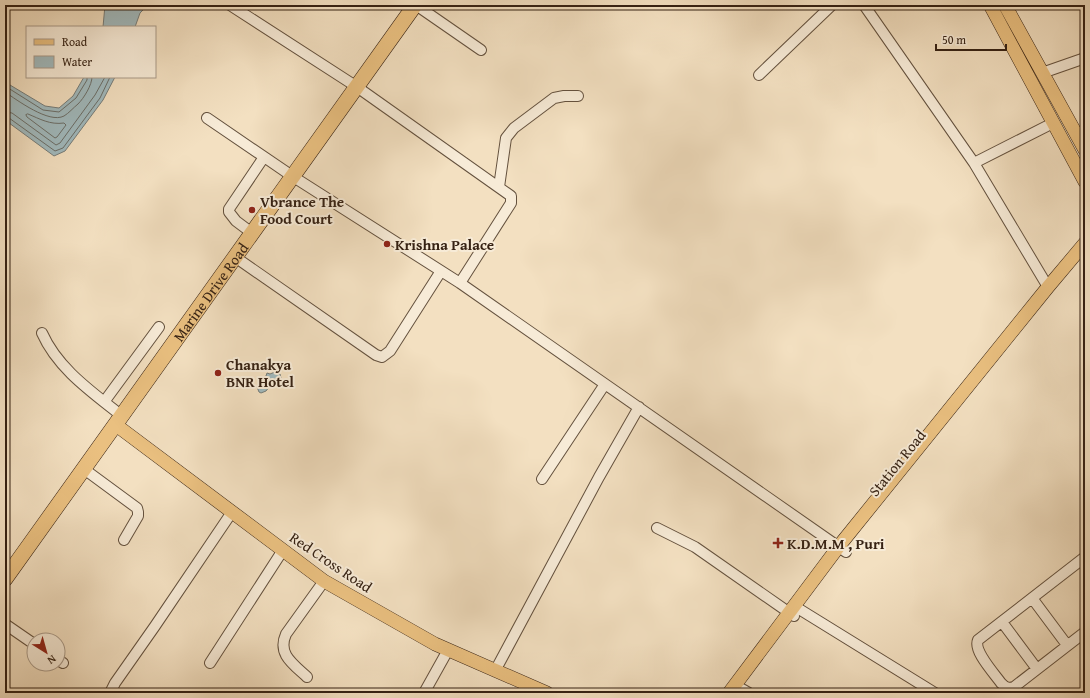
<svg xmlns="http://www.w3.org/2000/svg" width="1090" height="698" viewBox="0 0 1090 698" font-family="'Gentium Book Plus',serif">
	<rect width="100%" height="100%" fill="#f3e0c1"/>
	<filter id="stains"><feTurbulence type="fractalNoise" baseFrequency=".005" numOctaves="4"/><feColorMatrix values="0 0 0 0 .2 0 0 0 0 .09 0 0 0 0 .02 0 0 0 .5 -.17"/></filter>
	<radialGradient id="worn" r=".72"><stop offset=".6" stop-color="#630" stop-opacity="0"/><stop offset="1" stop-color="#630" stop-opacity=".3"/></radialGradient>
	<!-- water -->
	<path fill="#a1babe" stroke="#767d7a" d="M105 5H148L140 13 135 27H103Z
		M84 77H115L103 100 65 151 54 156 5 120V82L45 106 59 108 73 96Z
		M275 372 280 374 281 378 279 381H274L266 391 261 393 259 392 257 387 263 378 266 376 267 373 270 374Z"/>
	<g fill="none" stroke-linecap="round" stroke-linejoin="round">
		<!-- shore -->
		<path stroke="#6b6e68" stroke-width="1" d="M5 86 43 110 59 112 76 98 87 80V77
			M5 92C17 100 49 124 64 116 69 113 73 108 78 104 84 98 92 85 92 77
			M5 112 12 113 56 145 60 143 95 95 105 77
			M28 114C40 119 50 125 64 123L66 125 57 137 55 138 27 117 26 115Z
			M5 117 9 118 55 151 63 148 100 98 110 77"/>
		<defs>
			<path id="minor" d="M230 5 357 87 511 196V203L460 283
				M416 5 481 50
				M864 5 974 163 1048 287
				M1042 73 1085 58
				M759 75 832 5
				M207 118 292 176 460 283 846 552
				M974 163 1053 123
				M499 187 506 138 514 128 554 98 564 96H578
				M252 233 236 221 229 212V209L264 157
				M235 257 376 355 382 357 390 351 441 271
				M42 333C58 369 92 392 122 416
				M104 402 159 327
				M84 469 137 508 138 512V516L124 540
				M542 479 605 384
				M657 528 695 547 794 616
				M1085 557 978 640C973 651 994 673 1001 683 1005 687 1008 689 1014 687L1085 632
				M1032 598 1067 645
				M799 609 935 693
				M1002 622 1037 669
				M5 624 34 644
				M58 660 63 663
				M210 663 283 550
				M495 671 599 477 639 407
				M307 677C293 664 277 654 286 634L324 581
				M742 689 749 693
				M110 693 115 683 155 626 232 512
				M424 693 448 650"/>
			<path id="major" d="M990 5 1085 182
				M1005 5 1085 150
				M116 425 324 581 435 644 547 693
				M729 693 839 546 1048 287 1085 243"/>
			<g id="highway">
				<path id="s1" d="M5 579 415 5"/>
			</g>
		</defs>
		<!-- minor casing -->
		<use href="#minor" stroke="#64513e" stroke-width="12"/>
		<!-- major casing -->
		<use href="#major" stroke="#352113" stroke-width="14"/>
		<!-- highway casing -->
		<use href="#highway" stroke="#352113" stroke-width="16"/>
		<!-- minor -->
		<use href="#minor" stroke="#f7ebd7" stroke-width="10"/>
		<!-- major -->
		<use href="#major" stroke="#eac080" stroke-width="13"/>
		<!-- highway -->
		<use href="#highway" stroke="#eac080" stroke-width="15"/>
	</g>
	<!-- markers -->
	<g fill="#8f2418" stroke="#f7ebd7" stroke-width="1.5">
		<circle cx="252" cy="210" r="4"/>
		<circle cx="387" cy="244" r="4"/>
		<circle cx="218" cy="373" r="4"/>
		<path d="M776 537h4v4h4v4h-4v4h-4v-4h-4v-4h4z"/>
	</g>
	<g text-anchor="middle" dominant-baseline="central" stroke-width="4" stroke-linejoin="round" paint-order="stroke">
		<!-- poi labels -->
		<g font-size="15" font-weight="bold" fill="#352113" stroke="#f7ebd7" text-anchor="start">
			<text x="260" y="201">Vbrance The<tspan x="260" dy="17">Food Court</tspan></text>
			<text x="395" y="244">Krishna Palace</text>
			<text x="226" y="364">Chanakya<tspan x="226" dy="17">BNR Hotel</tspan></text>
			<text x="787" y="543">K.D.M.M , Puri</text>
		</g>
		<!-- street labels -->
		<g font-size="15" fill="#352113" stroke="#f7ebd7">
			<text stroke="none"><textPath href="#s1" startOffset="353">Marine Drive Road</textPath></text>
			<text transform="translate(897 463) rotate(-51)">Station Road</text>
			<text transform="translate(331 562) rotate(34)">Red Cross Road</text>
		</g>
	</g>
	<!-- margin -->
	<rect width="1090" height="698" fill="none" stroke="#f3e0c1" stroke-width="20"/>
	<rect x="6" y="6" width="1078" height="686" fill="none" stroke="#352113" stroke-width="2"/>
	<rect x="10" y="10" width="1070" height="678" fill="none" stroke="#352113"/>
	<!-- legend -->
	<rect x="26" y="26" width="130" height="52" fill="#f7ebd7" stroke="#a99a89"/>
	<rect x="34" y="39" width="20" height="6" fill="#eac080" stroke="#a99a89"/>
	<text x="62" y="46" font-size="12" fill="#352113">Road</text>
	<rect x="34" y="56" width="20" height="12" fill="#a1babe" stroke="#a99a89"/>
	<text x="62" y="66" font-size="12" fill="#352113">Water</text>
	<!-- north arrow -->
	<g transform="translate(46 652) rotate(143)"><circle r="19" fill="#f7ebd7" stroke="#a99a89"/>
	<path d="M0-3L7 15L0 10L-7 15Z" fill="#8f2418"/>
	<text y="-6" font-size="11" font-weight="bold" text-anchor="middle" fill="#352113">N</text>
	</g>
	<!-- scale -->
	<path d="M936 44v6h70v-6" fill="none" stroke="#352113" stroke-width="2"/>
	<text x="942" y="44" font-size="12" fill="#352113" stroke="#f7ebd7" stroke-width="3" paint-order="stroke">50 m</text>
	<rect width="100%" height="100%" filter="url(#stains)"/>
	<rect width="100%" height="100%" fill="url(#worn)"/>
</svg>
